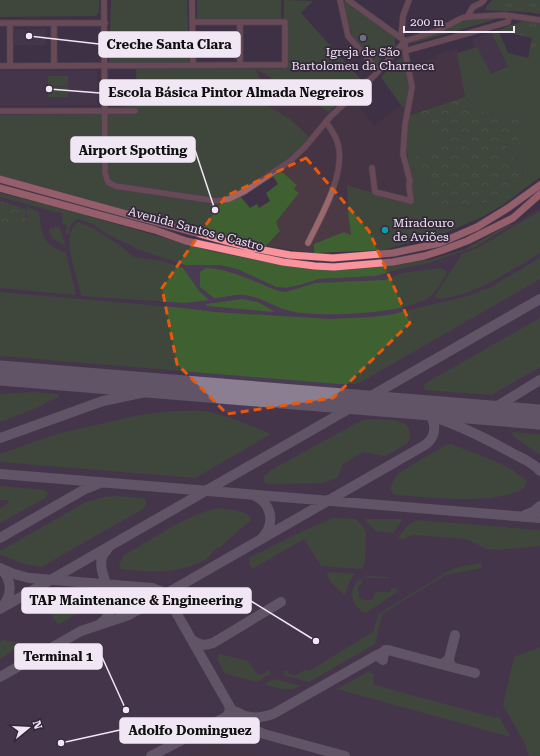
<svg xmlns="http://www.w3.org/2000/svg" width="540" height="756" viewBox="0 0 540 756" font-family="'Roboto Serif',serif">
	<defs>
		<pattern id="forest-crowns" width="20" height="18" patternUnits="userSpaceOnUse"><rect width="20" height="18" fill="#3f6132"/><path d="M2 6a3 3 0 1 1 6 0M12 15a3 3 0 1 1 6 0" fill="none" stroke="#5b7850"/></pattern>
		<pattern id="park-tufts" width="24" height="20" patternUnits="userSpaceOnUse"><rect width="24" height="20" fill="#3f6132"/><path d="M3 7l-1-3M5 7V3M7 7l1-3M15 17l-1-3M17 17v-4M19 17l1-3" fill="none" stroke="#5b7850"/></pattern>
	</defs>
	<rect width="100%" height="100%" fill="#3f3146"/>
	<!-- built -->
	<path fill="#4b3a53" d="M46 29V45H12L11 30Z
		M491 32 508 65 491 74 477 47H475L472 39Z
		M0 71H97V105L0 106Z
		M0 197 55 212H60L70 224 78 219 95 225 103 232 185 265H219L237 269 276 287 286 288 300 285 319 279 376 276 400 269 429 263 475 247 540 208V756H0Z"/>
	<!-- industrial -->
	<path fill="#4b3943" d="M457 49 465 97 408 116 405 140 411 178 412 193 414 200 410 204 347 185 348 212 351 235 314 244V253L266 246 280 231 276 222 299 193 294 189 297 185 281 171 274 169 290 119 268 106 256 69 329 112 349 95 374 126 401 105 408 110 409 65 429 60 436 57 435 55Z
		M213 743 233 749 259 756H188Z"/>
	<!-- grass -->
	<path fill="#3f6132" d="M0 0H99V11L96 16 0 17Z
		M111 0H187L189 62H109Z
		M197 0H281V20H197Z
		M284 0 313 1 301 13 363 82 329 112 256 69 268 106 290 119 309 137 292 157 244 188 232 194 234 200 241 197 250 208 257 204 259 208 270 201 266 193 278 184 273 176 281 171 297 185 294 189 299 193 276 222 280 231 266 246 239 241 0 176V115L99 114 108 108 137 105 136 67 283 69Z
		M342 0 387 31 395 38V46L380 60 378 65 369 55 366 56 349 34 352 33 348 23Z
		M486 18 497 19 410 44 415 41 430 36 465 20Z
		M498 30 508 53 532 59 536 64H540V177L504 204 482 217 445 233 383 250 314 253V244L344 232 351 235 348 212 347 185 410 204 414 200 412 193 411 178 405 140 408 116 414 114 438 136V147L419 152 421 172 427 177 431 210 498 201 523 180 522 163 506 152 507 143 519 119 480 111 465 97 457 53 477 47 491 74 508 66 491 32Z
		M404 56 410 86 405 108 401 105 381 77 396 62Z
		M48 76H68V86H48Z
		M48 87H68V97H48Z
		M0 193 56 207 211 251 255 260 328 268 429 260 465 249 510 224 512 225 475 247 429 263 400 269 376 276 319 279 300 285 286 288 276 287 237 269 219 265H185L140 250 103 232 95 225 78 219 72 223 68 235 66 233 67 225 63 224 62 214 60 212H55L0 197Z
		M27 207 37 211 39 213C42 237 42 243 66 253L76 294 74 295 0 288V224L26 229Z
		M540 211V253C508 272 475 296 437 299L435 296 462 254 479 247Z
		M78 222 91 227 122 247 134 257 163 261 183 268 199 291 209 300 185 303 82 296C79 290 78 282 76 275 72 261 63 233 78 222Z
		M59 227 65 243 63 245 53 239 49 231 50 228Z
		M540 258V279L361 382 355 384H339L0 356V292L184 308 215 312 330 319 371 317 389 315 468 296 491 287Z
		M206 268C232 269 254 282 278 291L286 292 315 283 385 280 402 273 441 268 444 269 447 274C441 282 436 293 428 298 404 314 319 318 290 311 274 307 261 297 244 295 234 294 224 298 214 298L200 287V272Z
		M242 299 258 302 275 312 207 306 206 304Z
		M540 318V367L491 395 425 390 423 387 426 383Z
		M33 392 58 394 59 396 34 409 0 422V394Z
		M172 411C185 411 197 410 210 412 231 417 251 426 271 434L195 478 0 462V454L57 434 139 415Z
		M372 419C384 420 410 417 410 434 411 437 409 441 407 443 401 448 392 452 385 456L363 452 343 464 338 477 324 483 267 484 264 482V476L271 470 357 423 364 420Z
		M513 432 540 434V455L512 435Z
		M451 444C474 454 510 463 527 482L524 488C495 506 429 497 395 495L390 489 397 474 446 445Z
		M0 486 45 490 48 494 45 498 0 523V508L9 503 8 500H0Z
		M116 496 143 498 146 500V504L143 509 41 567 21 563 0 554V551L86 502 104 497Z
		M219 508C227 509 250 511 251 520L219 548 218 547C212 551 210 557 205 560 202 562 197 563 193 565 169 574 146 572 121 569L119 565 124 555C153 539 187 514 219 508Z
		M333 518 356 519 366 531 365 562 362 569 331 567 321 566 304 539 252 569 249 563V558L301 532Z
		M365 519H403L393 533 375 531Z
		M416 520 540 530V546L498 550 487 549 466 539 415 535 409 536 404 539 398 538 406 527Z
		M481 563 482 568 445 575 382 614 375 644 309 682 284 675V672L286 671H288L289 674 295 676 305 670 309 671 373 632 379 615 382 612 450 570 463 566Z
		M328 572 355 574 350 580 345 595 332 584 327 576Z
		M369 576 389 577V578H363L361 585 358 586 359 597C363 601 368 601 373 599L376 592H391V588H396L397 592 366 613C347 605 347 581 369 576Z
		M59 594 91 601 93 604 92 605 58 625 49 611 53 597Z
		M3 640 19 643 21 645 0 659V642Z
		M540 647V756H529L525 744 503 705 514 657Z
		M220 654 247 661C256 668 255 682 269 670L271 673 257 682 227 674 224 672 217 659Z
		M368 672 374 674 373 684 378 686 496 718 498 716 511 737 337 689Z
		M274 679 301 686C288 693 276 687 264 684Z"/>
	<!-- forest -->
	<path fill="url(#forest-crowns)" d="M465 97 480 111 519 119V139L507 143 506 152 522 163 523 180 498 201 431 210 427 177 421 172 415 158 418 152 438 147V136L414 114Z
		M0 201 26 209V229L0 224Z"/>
	<!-- park -->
	<path fill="url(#park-tufts)" d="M492 0H540V14L528 12 486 10 485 9Z
		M526 20 540 23V64H537L532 59 528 58 532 38 498 30Z"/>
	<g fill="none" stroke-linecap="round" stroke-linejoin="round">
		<!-- taxiway -->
		<path stroke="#8a7e90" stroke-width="10" d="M0 376H43
			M382 404C433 413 467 428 512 453 521 458 534 463 540 471
			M486 413 540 380
			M0 438 103 401 155 390 190 389
			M0 474 540 518
			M255 496C272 504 275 523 263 537
			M525 515 533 512 540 506
			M0 538 85 489 100 483
			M0 568 14 574 29 578 152 588 160 591 169 600 230 707 238 718 248 727 264 734 345 756
			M0 568C12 579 13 595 2 607
			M0 609 540 299
			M100 624C126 605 96 579 102 557 104 553 107 550 109 547
			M192 640C200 645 204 646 213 643L281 602
			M385 650 383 657V660L378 656H375L388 650 440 664
			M449 659 455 635
			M453 667 450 664 449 659 444 663 440 664 475 673
			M0 677 81 631 129 615 425 445C441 434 435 410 416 407
			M237 712C249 720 260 718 273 714L375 656
			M151 756 226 717 229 713 230 707"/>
		<!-- runway -->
		<path stroke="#8a7e90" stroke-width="25" d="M0 373 540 417"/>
		<defs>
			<path id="minor" d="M104 0 105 173 108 182 115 186 216 201 229 199 245 191 290 161 305 147 330 117 375 75 405 41
				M192 0 193 65
				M340 0 348 36 378 70
				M348 0 405 41
				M467 17 473 7 481 3 484 0
				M240 22V65
				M0 23H105
				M10 23V66
				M54 23V66
				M401 38 403 16 409 0
				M405 41 437 31 462 18 467 17 504 15 540 20
				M405 51 508 22 509 16
				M0 66 285 65V22H192
				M0 111H135
				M372 168 375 192 411 201 409 184 410 181 403 154 405 125 412 87 405 51V41
				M308 243C321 216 343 179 339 149 338 139 332 130 326 122"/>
			<path id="major" d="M0 179 247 247 290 255 333 258 393 253 440 243 477 227 508 208 540 185
				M0 188 155 230 186 241 283 262 315 266 334 267 393 262 424 256 443 250 467 241 513 218 540 194"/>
		</defs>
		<!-- minor casing -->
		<use href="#minor" stroke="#5b4e62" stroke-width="7"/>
		<!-- major casing -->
		<use href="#major" stroke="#5b4e62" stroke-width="8"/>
		<!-- minor -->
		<use href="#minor" stroke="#9a686a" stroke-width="5.5"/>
		<!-- major -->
		<use href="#major" stroke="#fa949a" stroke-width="7"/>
	</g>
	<!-- marked area -->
	<path d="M0 0H540V756H0ZM306 158 369 231 410 323 333 398 227 414 177 364 162 288 226 196Z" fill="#3f3146" fill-opacity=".55" fill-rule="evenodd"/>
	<path fill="none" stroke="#e8590c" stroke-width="3" stroke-dasharray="8 5" stroke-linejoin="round" d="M306 158 369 231 410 323 333 398 227 414 177 364 162 288 226 196Z"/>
	<!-- markers -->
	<circle fill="#6b7280" stroke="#35273b" stroke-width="1.5" cx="363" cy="38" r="4"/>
	<circle fill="#0f9aa8" stroke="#35273b" stroke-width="1.5" cx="385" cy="230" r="4"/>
	<g text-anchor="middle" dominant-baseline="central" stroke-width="3.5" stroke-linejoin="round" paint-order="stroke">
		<!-- poi labels -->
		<g font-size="12" fill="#f0e6f4" stroke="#35273b">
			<text x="363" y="52">Igreja de São<tspan x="363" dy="14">Bartolomeu da Charneca</tspan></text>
			<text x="393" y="223" text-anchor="start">Miradouro<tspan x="393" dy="14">de Aviões</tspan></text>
		</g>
		<!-- street labels -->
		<g font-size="12" fill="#f0e6f4" stroke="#35273b">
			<text transform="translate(196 229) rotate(15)">Avenida Santos e Castro</text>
		</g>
	</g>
	<!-- callouts -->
	<path fill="none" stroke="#f0e6f4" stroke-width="1.5" d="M29 36L99 44M49 89L100 93M215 210L195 150M316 641L251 601M126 710L102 657M61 743L120 730"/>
	<g fill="#f0e6f4" stroke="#35273b" stroke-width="1.5">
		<circle cx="29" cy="36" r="4"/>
		<circle cx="49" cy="89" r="4"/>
		<circle cx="215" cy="210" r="4"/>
		<circle cx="316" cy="641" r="4"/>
		<circle cx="126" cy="710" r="4"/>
		<circle cx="61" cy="743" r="4"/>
	</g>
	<g fill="#f0e6f4" stroke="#f0e6f4" stroke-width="1.5">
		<rect x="99" y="32" width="141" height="25" rx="4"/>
		<rect x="100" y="80" width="271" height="25" rx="4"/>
		<rect x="71" y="137" width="124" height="25" rx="4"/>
		<rect x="22" y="588" width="229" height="25" rx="4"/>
		<rect x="15" y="644" width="87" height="25" rx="4"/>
		<rect x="120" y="718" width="139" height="25" rx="4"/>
	</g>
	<g font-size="13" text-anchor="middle" font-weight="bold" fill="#111">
		<text x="169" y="49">Creche Santa Clara</text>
		<text x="236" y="97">Escola Básica Pintor Almada Negreiros</text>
		<text x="133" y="155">Airport Spotting</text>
		<text x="136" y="605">TAP Maintenance &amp; Engineering</text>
		<text x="58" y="661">Terminal 1</text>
		<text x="190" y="735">Adolfo Dominguez</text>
	</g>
	<!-- north arrow -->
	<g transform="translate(28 728) rotate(72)" stroke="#35273b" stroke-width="3" paint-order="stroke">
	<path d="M0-3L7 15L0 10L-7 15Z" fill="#f0e6f4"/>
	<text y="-6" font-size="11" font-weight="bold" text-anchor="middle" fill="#f0e6f4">N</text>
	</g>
	<!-- scale -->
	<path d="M404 26v6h110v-6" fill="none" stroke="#f0e6f4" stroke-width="2"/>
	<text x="410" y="26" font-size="12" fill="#f0e6f4" stroke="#35273b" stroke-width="3" paint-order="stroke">200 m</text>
</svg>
